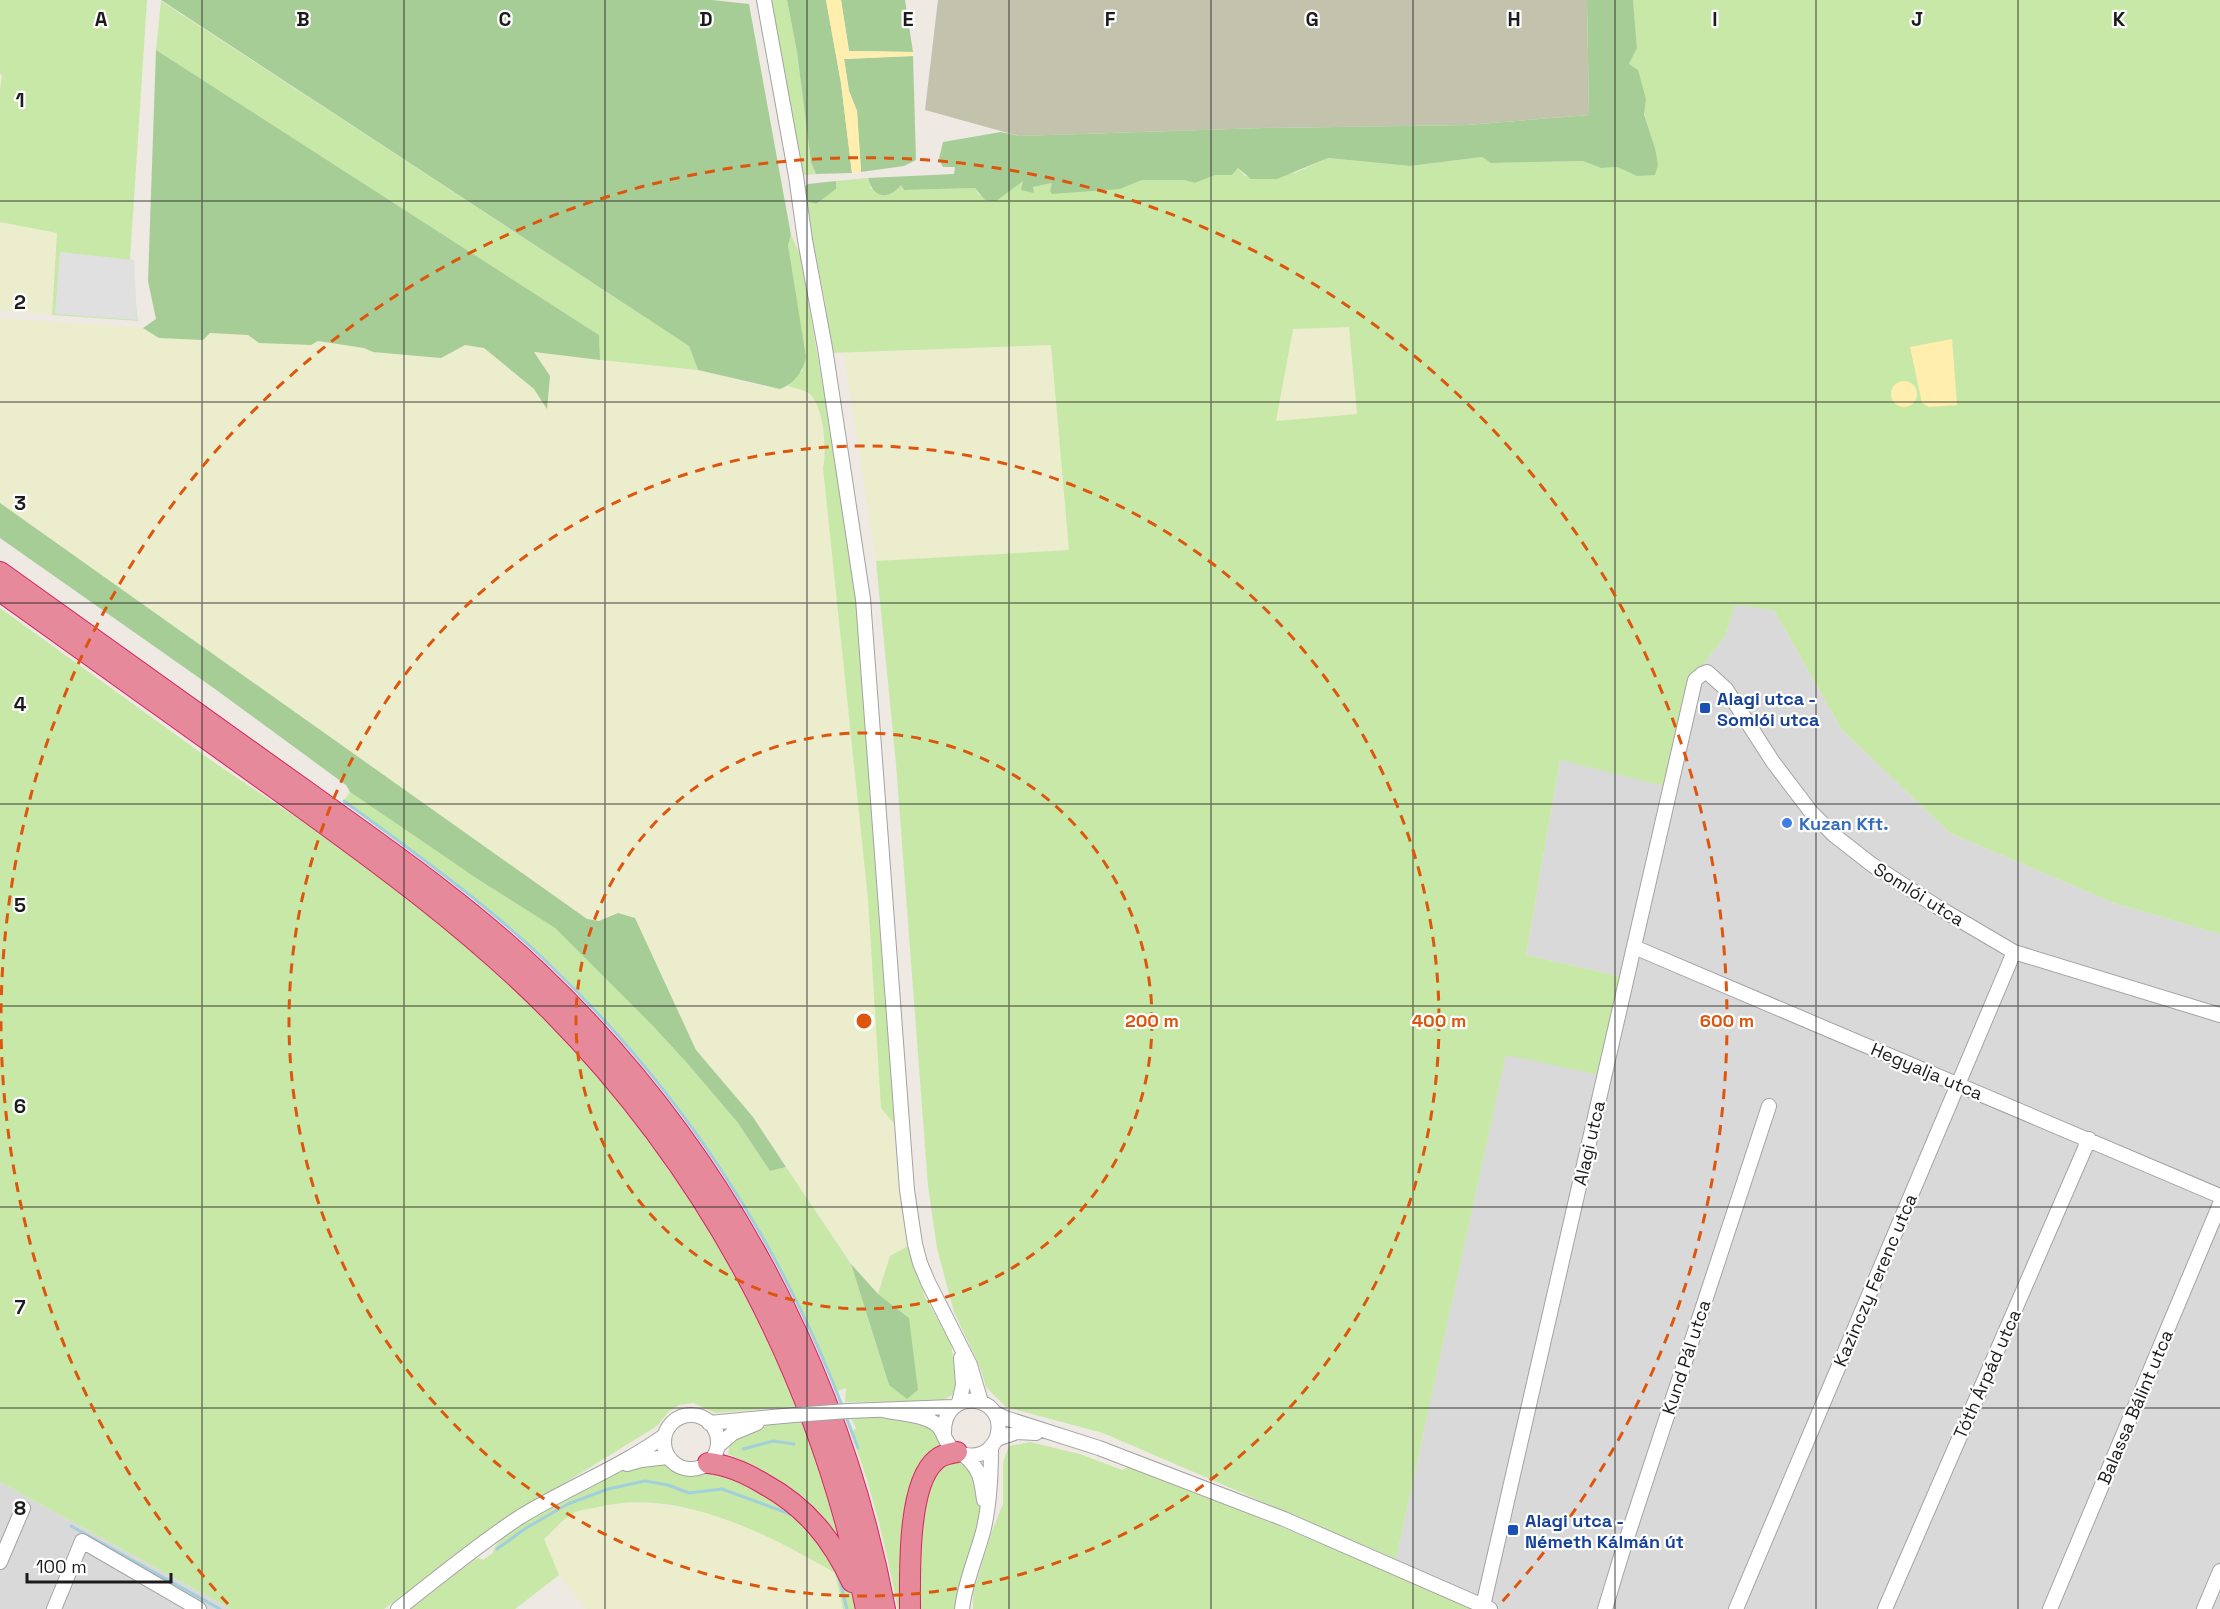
<svg xmlns="http://www.w3.org/2000/svg" width="2220" height="1609" viewBox="0 0 2220 1609" font-family="'Space Grotesk',sans-serif">
	<rect width="100%" height="100%" fill="#eee9e2"/>
	<!-- residential -->
	<path fill="#dad9d9" d="M1735 604 1774 610 1842 730 1950 833 2114 903 2220 934V1609H1480L1388 1571 1396 1559 1506 1054 1623 977 1526 955 1560 760 1691 680 1725 636Z
		M0 1482 231 1609H0Z"/>
	<!-- construction -->
	<path fill="#c2c2ad" d="M938 0H1587L1589 115 1467 125 1262 128 1019 136 925 110Z"/>
	<!-- farmland -->
	<path fill="#ebedcc" d="M0 222 57 233 52 315 0 310Z
		M0 318 143 328 159 338 203 340 210 333 248 335 259 343 317 341 364 348 373 352 441 358 465 345 484 348 534 389 546 408 550 376 533 352 698 370 756 385 780 389 788 386 809 393 818 405 826 455 823 468 868 899 881 1107 901 1132 910 1245 890 1256 878 1294 851 1263 753 1117 696 1050 634 918 618 913 599 921 587 919 0 503Z
		M1349 327 1357 414 1276 421 1293 328Z
		M1051 345 1069 550 876 561 844 353Z
		M616 1502 664 1505 701 1511 737 1523 766 1535 835 1573 843 1609H586L559 1575 544 1539 573 1513Z"/>
	<!-- grass -->
	<path fill="#c8e8a7" fill-rule="evenodd" d="M0 0H147L130 260 138 321 52 315 57 233 0 222V90L2 75 0 74Z
		M769 0H787L797 52 811 162 816 174 805 175 798 170Z
		M1633 0H2220V934L2114 903 1950 833 1842 730 1774 610 1735 605 1725 636 1691 680 1664 786 1560 760 1526 955 1623 977 1600 1075 1506 1055 1396 1559 1103 1433 1006 1407 986 1387 980 1367 954 1312 937 1248 928 1186 896 764 876 561 1069 550 1051 345 830 353 825 302 804 200 816 204 836 189V181L868 178 871 189 902 185 904 190 975 188 979 195 1023 181 1034 192 1033 187 1052 183 1120 189 1142 180H1184L1195 183 1215 175H1232L1238 168 1245 176 1295 173 1328 158 1410 166 1482 157 1491 163 1583 161 1601 168 1617 167 1637 176 1655 148 1629 64 1637 48ZM1349 327 1357 414 1276 421 1293 329Z
		M161 1 689 346 698 370 600 360 599 335 156 50Z
		M791 235 800 254 860 601 901 1132 881 1108 868 899 823 468C827 450 824 407 810 394 805 390 794 388 788 386L803 370 788 244Z
		M0 608 215 763 424 903 507 974 637 1114 719 1237 800 1406 716 1413 693 1403 679 1405 669 1411 657 1426 516 1513 384 1609H231L0 1482Z
		M350 792 479 880 555 928 653 1026 687 1063 738 1123 770 1171 786 1167 851 1264 889 1385 909 1318 878 1294 890 1256 910 1245 925 1297 951 1343 957 1386 955 1393 942 1401 845 1402 846 1388 837 1391C826 1361 811 1332 798 1304 730 1160 633 1035 514 930 460 883 402 842 344 800Z
		M884 1415 929 1422 943 1445 931 1457 904 1609H898C886 1549 873 1491 851 1434L856 1428 850 1416Z
		M805 1419 851 1561C845 1550 840 1539 833 1529 808 1494 765 1472 728 1454L731 1439 766 1424Z
		M1030 1442 1080 1454 1122 1470 1131 1465 1480 1609H973V1593L992 1531 1003 1504V1462L1009 1446Z
		M958 1459 973 1468 982 1506 979 1528 965 1562 959 1592 958 1609H919C919 1579 917 1480 944 1463 947 1461 954 1460 958 1459Z
		M661 1461C677 1472 692 1480 711 1470L786 1500 844 1573 856 1609H843L835 1573C768 1534 678 1487 598 1507 590 1509 578 1510 572 1514 562 1520 553 1531 544 1539L559 1575 515 1609H410L474 1560 479 1558 483 1560 493 1553C494 1529 608 1472 633 1466 642 1463 652 1463 661 1461Z"/>
	<!-- forest -->
	<path fill="#a7cd96" d="M161 0H712L749 4 791 235 788 245 806 357C803 372 794 384 780 389L698 370 689 346Z
		M787 0H826L841 83 852 173 816 174 811 162 797 52Z
		M841 0H905L913 52 849 51Z
		M1587 0H1633L1637 48 1629 64 1638 70 1646 99 1644 114 1655 148 1658 165 1655 175 1637 176 1617 167 1601 168 1583 161 1491 163 1482 157 1410 166 1328 158 1277 179H1251L1238 168 1232 175H1215L1195 183 1184 180H1142L1120 189 1052 194 1050 191 1052 183 1033 187 1034 193 1021 190 1023 181 996 201 985 200 975 188 904 190 901 185C888 201 873 198 868 178L954 174 955 167H943L939 159 943 142 1001 132 1019 136 1262 128 1467 125 1589 115Z
		M156 50 599 335 600 360 534 352 550 376 547 409 534 389 484 348 465 345 441 358 373 352 364 348 318 341 311 345 259 343 248 335 210 333 203 340 159 338 143 328 156 319 148 281Z
		M913 56 916 160 904 166 861 172 857 111 849 91 844 59Z
		M836 181V189L816 204 804 200 803 189 808 184Z
		M0 503 587 919 599 921 618 913 635 918 696 1050 753 1117 786 1167 770 1171 738 1123 687 1063 653 1026 555 928 479 880 350 792 346 785 215 689 0 538Z
		M851 1264 878 1294 909 1318 918 1390 907 1399 889 1385Z"/>
	<!-- sand -->
	<path fill="#ffeeae" d="M826 0H841L849 51 913 52V56L844 59 849 91 857 111 861 172 852 173 841 83Z
		M1952 339 1957 405 1929 407 1922 403 1910 347Z
		M1891 394a13 13 0 1 1 26 0a13 13 0 1 1-26 0Z"/>
	<!-- parking -->
	<path fill="#e0e0e0" d="M60 252 134 260 137 320 55 314Z"/>
	<g fill="none" stroke-linecap="round" stroke-linejoin="round">
		<!-- stream -->
		<path stroke="#a2cfdc" stroke-width="3" d="M344 801C415 853 487 904 550 965 680 1089 779 1240 843 1408
			M845 1414 858 1448
			M743 1449 773 1441 794 1444
			M71 1526 220 1609
			M497 1549 526 1528 568 1504 608 1489 645 1481 668 1485 689 1493 722 1489 793 1515
			M839 1577 847 1609"/>
		<defs>
			<path id="minor" d="M764 0 796 176 805 240 825 348 863 599 907 1190 915 1244 920 1263 928 1282 970 1365 981 1402
				M1634 947 2220 1196
				M959 1403 963 1385 961 1358
				M883 1410C899 1414 924 1414 937 1425 942 1429 943 1435 946 1440 954 1457 976 1460 989 1449 994 1444 997 1439 998 1433 1005 1394 943 1386 944 1433
				M848 1411 952 1407
				M995 1413 1005 1418 1099 1448 1284 1519 1490 1609
				M664 1442a27 27 0 1 1 54 0a27 27 0 1 1-54 0Z
				M709 1423 794 1415
				M997 1439 1017 1432 1036 1433
				M718 1446 733 1433 757 1423
				M964 1455C981 1470 981 1479 984 1500
				M627 1464 641 1460 668 1457
				M0 1562 23 1508
				M1483 1606 1695 680 1702 674 1707 672 1726 689 1773 762 1811 812 1834 835 1871 864 1936 906 2014 952 2220 1015
				M54 1609 82 1541 199 1609
				M398 1609C438 1578 477 1545 520 1517 567 1488 619 1468 664 1436
				M962 1609C965 1582 976 1558 983 1532 990 1504 991 1476 991 1448
				M1605 1609 1622 1553 1769 1106
				M1736 1609 2014 952
				M1885 1609 2089 1139
				M2050 1609 2220 1204
				M2204 1609 2220 1571"/>
			<path id="highway" d="M0 572C100 643 200 714 299 786 381 845 466 903 539 973 719 1144 839 1366 885 1609
				M0 591C94 658 188 726 282 793 375 860 470 929 551 1011 713 1175 821 1382 866 1609
				M708 1463C729 1465 746 1473 764 1484 806 1507 832 1539 852 1582
				M910 1609C910 1574 907 1484 936 1460 941 1455 950 1453 957 1452"/>
		</defs>
		<!-- minor casing -->
		<use href="#minor" stroke="#a3a3a3" stroke-width="16"/>
		<!-- highway casing -->
		<use href="#highway" stroke="#d62463" stroke-width="22"/>
		<!-- minor -->
		<use href="#minor" stroke="#fff" stroke-width="14"/>
		<!-- highway -->
		<use href="#highway" stroke="#e6899b" stroke-width="20"/>
		<defs>
			<path id="minor-bridge" d="M794 1415 848 1411"/>
		</defs>
		<!-- minor-bridge casing -->
		<use href="#minor-bridge" stroke="#a3a3a3" stroke-width="16" stroke-linecap="butt"/>
		<!-- minor-bridge -->
		<use href="#minor-bridge" stroke="#fff" stroke-width="14"/>
	</g>
	<!-- grid -->
	<path fill="none" stroke="#1c1c1c" stroke-width="1.5" stroke-opacity="0.55" d="M202 0V1609M404 0V1609M605 0V1609M807 0V1609M1009 0V1609M1211 0V1609M1413 0V1609M1615 0V1609M1816 0V1609M2018 0V1609M0 201H2220M0 402H2220M0 603H2220M0 804H2220M0 1006H2220M0 1207H2220M0 1408H2220"/>
	<!-- distance rings -->
	<g fill="none" stroke="#de560d" stroke-width="3" stroke-dasharray="10 8">
		<circle cx="864" cy="1021" r="288"/>
		<circle cx="864" cy="1021" r="575"/>
		<path d="M228 1604A863 863 0 1 1 1500 1604"/>
	</g>
	<!-- markers -->
	<g fill="#1a4fb4" stroke="#fff" stroke-width="2">
		<rect x="1699" y="702" width="12" height="12" rx="3"/>
		<rect x="1507" y="1524" width="12" height="12" rx="3"/>
	</g>
	<circle fill="#3f7fe0" stroke="#fff" stroke-width="2" cx="1787" cy="823" r="6"/>
	<g text-anchor="middle" dominant-baseline="central" stroke-width="4.5" stroke-linejoin="round" paint-order="stroke">
		<!-- transit labels -->
		<g font-size="18" font-weight="bold" fill="#164399" stroke="#fff" text-anchor="start">
			<text x="1717" y="698">Alagi utca -<tspan x="1717" dy="21">Somlói utca</tspan></text>
			<text x="1525" y="1520">Alagi utca -<tspan x="1525" dy="21">Németh Kálmán út</tspan></text>
		</g>
		<!-- shop labels -->
		<g font-size="18" font-weight="bold" fill="#366cbe" stroke="#fff" text-anchor="start">
			<text x="1799" y="823">Kuzan Kft.</text>
		</g>
		<!-- street labels -->
		<g font-size="18" fill="#1c1c1c" stroke="#fff">
			<text transform="translate(1919 894) rotate(32)">Somlói utca</text>
			<text transform="translate(1927 1071) rotate(23)">Hegyalja utca</text>
			<text transform="translate(1589 1143) rotate(-77)">Alagi utca</text>
			<text transform="translate(1875 1280) rotate(-67)">Kazinczy Ferenc utca</text>
			<text transform="translate(1686 1357) rotate(-72)">Kund Pál utca</text>
			<text transform="translate(1987 1374) rotate(-66)">Tóth Árpád utca</text>
			<text transform="translate(2135 1407) rotate(-67)">Balassa Bálint utca</text>
		</g>
	</g>
	<g font-size="20" text-anchor="middle" font-weight="bold" fill="#1c1c1c" stroke="#fff" stroke-width="4.5" stroke-linejoin="round" paint-order="stroke">
		<text x="101" y="26">A</text>
		<text x="303" y="26">B</text>
		<text x="505" y="26">C</text>
		<text x="706" y="26">D</text>
		<text x="908" y="26">E</text>
		<text x="1110" y="26">F</text>
		<text x="1312" y="26">G</text>
		<text x="1514" y="26">H</text>
		<text x="1715" y="26">I</text>
		<text x="1917" y="26">J</text>
		<text x="2119" y="26">K</text>
		<text x="20" y="107">1</text>
		<text x="20" y="309">2</text>
		<text x="20" y="510">3</text>
		<text x="20" y="711">4</text>
		<text x="20" y="912">5</text>
		<text x="20" y="1113">6</text>
		<text x="20" y="1314">7</text>
		<text x="20" y="1515">8</text>
	</g>
	<circle cx="864" cy="1021" r="9" fill="#de560d" stroke="#fff" stroke-width="3"/>
	<g font-size="18" text-anchor="middle" font-weight="bold" fill="#de560d" stroke="#fff" stroke-width="4.5" stroke-linejoin="round" paint-order="stroke">
		<text x="1152" y="1027">200 m</text>
		<text x="1439" y="1027">400 m</text>
		<text x="1727" y="1027">600 m</text>
	</g>
	<!-- scale -->
	<path d="M27 1573v9h144v-9" fill="none" stroke="#1c1c1c" stroke-width="3"/>
	<text x="36" y="1573" font-size="18" fill="#1c1c1c" stroke="#ffffff" stroke-width="4.5" paint-order="stroke">100 m</text>
</svg>
